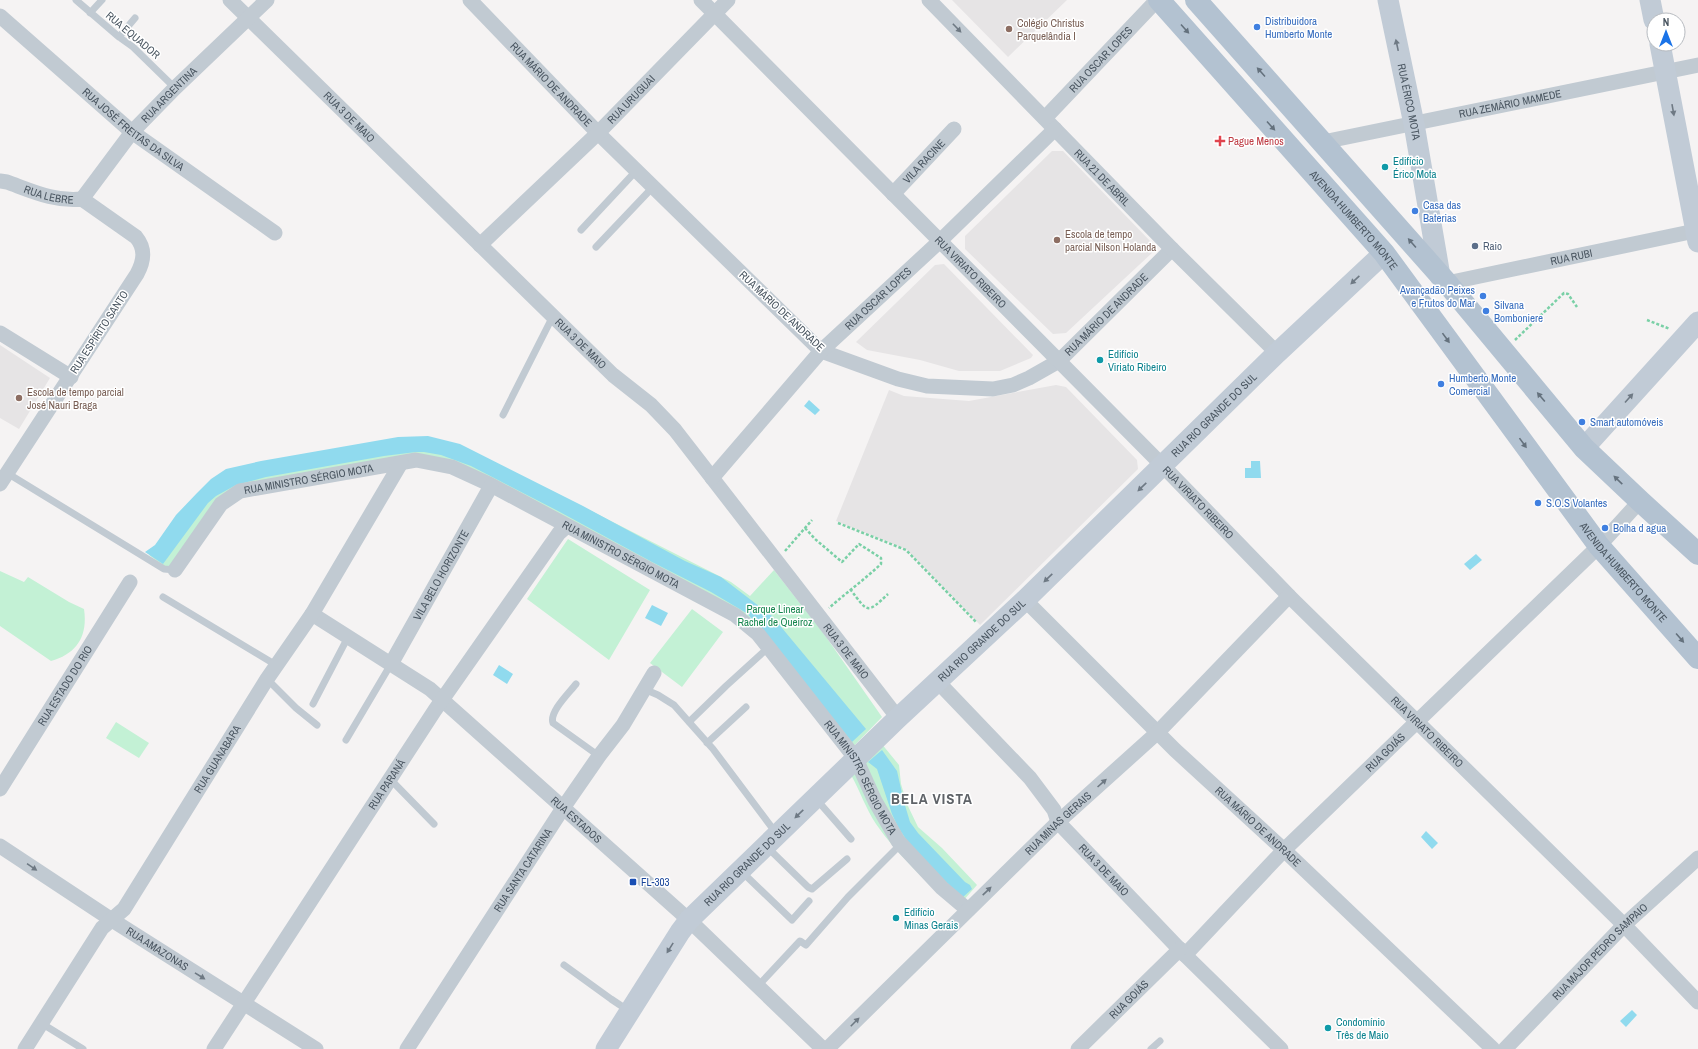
<svg xmlns="http://www.w3.org/2000/svg" width="1698" height="1049" viewBox="0 0 1698 1049" font-family="'Archivo Narrow',sans-serif">
	<rect width="100%" height="100%" fill="#f5f3f3"/>
	<!-- education -->
	<path fill="#e6e4e5" d="M952 0H1067L1008 57Z
		M1052 151H1063L1152 243 1153 252 1066 333 1053 334 965 249V236Z
		M944 264 1033 355 1031 358 1000 371H959L920 360 867 350 856 342 935 265Z
		M0 345 50 378 19 429 0 418Z
		M1056 385 1066 387 1137 460 1138 469 980 625 906 549 836 521 889 390 904 396 969 401Z"/>
	<!-- green -->
	<path fill="#c3f1d5" d="M433 439 546 488 731 582 750 596 774 570 824 634 882 717 849 751 752 629 438 464 240 491 174 574 149 555 160 546 206 489Z
		M568 539 650 590 609 660 527 599Z
		M0 571 24 582 28 577 69 602 84 609C88 636 77 654 51 661L0 626Z
		M692 609 723 632 682 687 650 663Z
		M116 722 149 743 139 758 106 738Z
		M881 743 899 765 901 784 907 804 918 827 942 848 977 885 956 909C928 882 898 856 876 824 866 809 860 791 851 775Z"/>
	<!-- water -->
	<path fill="#90daee" d="M809 400 820 410 815 415 804 406Z
		M428 436 460 444 583 506 685 561 721 577 772 616 866 729 852 742 748 614 711 592 652 562 558 511 471 466 441 455 424 452H416L384 456 266 477 236 485 216 496 208 503 163 564 145 552 155 545 176 515 197 493 211 479 226 469 261 461 398 437Z
		M1251 461H1260L1261 478H1245V468H1251Z
		M1476 554 1482 560 1470 570 1464 564Z
		M652 605 668 613 661 626 645 618Z
		M499 665 513 674 507 684 493 675Z
		M882 750 897 771 904 802 910 822 918 833 965 882 970 885 972 889 962 898 911 847 898 827 892 814 877 769 868 762Z
		M1426 831 1438 843 1432 849 1421 837Z
		M1632 1010 1637 1015 1626 1027 1620 1021Z"/>
	<g fill="none" stroke-linecap="round" stroke-linejoin="round">
		<!-- path -->
		<path stroke="#7ad0a6" stroke-width="2.5" stroke-dasharray="3 2" stroke-linecap="butt" d="M1647 320 1670 329
			M1515 340 1564 293 1568 294 1577 307
			M838 523 906 550 977 623
			M805 528 815 539 842 562 859 544 881 558V564C865 579 846 593 829 608
			M785 551 812 520
			M850 589C868 612 866 615 888 594"/>
		<!-- lane -->
		<path stroke="#c1cad2" stroke-width="7" d="M76 0 119 37 133 47 175 88
			M90 13 102 0
			M119 37 135 18
			M581 230 636 171
			M596 247 653 187
			M503 415 553 316
			M7 473 164 569 175 570
			M163 597 276 665
			M267 679 296 708 317 725
			M576 684C569 693 549 712 553 723L599 756
			M644 689 658 695 674 705 689 722 713 749 776 833
			M313 704 348 637
			M689 722 726 686 769 647
			M346 740 391 664
			M707 743 746 707
			M390 779 434 824
			M817 800 851 839
			M767 847 808 887 812 889 847 859
			M742 872 792 920 809 901
			M564 965 611 999 629 1011
			M758 986 800 941 806 945 848 897 901 844
			M41 1023 83 1049
			M1151 1049 1160 1041"/>
		<!-- street -->
		<g stroke="#c1cad2" stroke-width="15">
			<path id="s1" d="M230 0 613 375 651 405 675 430 898 718"/>
			<path id="s2" d="M470 0 598 133 821 351 898 379 927 386 993 389 1013 385 1029 378 1059 361 1172 249"/>
			<path id="s3" d="M701 0 1163 466 1289 596 1624 925 1698 1002"/>
			<path id="s4" d="M929 0 1172 249 1277 353"/>
			<path id="s5" d="M0 16 132 132 275 233"/>
			<path id="s6" d="M1045 118 1157 0"/>
			<path id="s7" d="M1323 142 1698 65"/>
			<path id="s8" d="M0 181 7 182C32 191 55 202 82 199L136 237C146 249 144 261 137 274L0 484"/>
			<path id="s9" d="M893 194 954 129"/>
			<path id="s10" d="M82 199 132 132 175 88 267 0"/>
			<path id="s11" d="M480 245 598 133 728 0"/>
			<path id="s12" d="M1447 283 1695 231"/>
			<path d="M0 333 71 377"/>
			<path id="s13" d="M712 478 821 351 940 241 1055 129"/>
			<path id="s14" d="M175 570 221 504 240 491 416 460 452 467 489 484 735 615 758 634 856 759 875 801 898 841 942 888 968 910"/>
			<path id="s15" d="M1025 600 1175 750 1284 850 1493 1049"/>
			<path id="s16" d="M312 614 430 689 689 920 823 1049"/>
			<path id="s17" d="M391 664 491 486"/>
			<path id="s18" d="M938 682 1030 778 1054 810 1058 822 1185 955 1281 1049"/>
			<path id="s19" d="M0 789 130 582"/>
			<path id="s20" d="M0 846 112 920 316 1049"/>
			<path id="s21" d="M1185 955 1284 850 1599 546 1640 501"/>
			<path id="s22" d="M25 1049 102 928 124 909 267 679 312 614 401 463"/>
			<path id="s23" d="M214 1049 435 710 559 533 567 526"/>
			<path id="s24" d="M407 1049 563 808 599 756 623 725 654 673"/>
			<path id="s25" d="M827 1049 1058 822 1158 732 1289 596"/>
			<path id="s26" d="M1078 1049 1180 949"/>
			<path id="s27" d="M1505 1049 1624 925 1698 858"/>
		</g>
		<!-- secondary -->
		<g stroke="#c1cbd6" stroke-width="21">
			<path id="s28" d="M1388 0 1414 124 1440 276"/>
			<path d="M1650 0 1654 20"/>
			<path d="M1660 44 1698 242"/>
			<path d="M1584 448 1698 322"/>
			<path id="s29" d="M606 1049 680 932 689 920 898 718 1025 600 1277 353 1384 253"/>
		</g>
		<!-- primary -->
		<g stroke="#b3c2d1" stroke-width="22">
			<path id="s30" d="M1159 0 1384 253 1599 546 1698 658"/>
			<path d="M1196 0 1447 283 1584 448 1640 501 1698 554"/>
		</g>
	</g>
	<!-- one-way arrows -->
	<defs><path id="oneway-solid" d="M-6-.8H1V-3.2L6.5 0L1 3.2V.8H-6Z"/></defs>
	<g fill="#6e7983">
		<use href="#oneway-solid" transform="translate(957 28) rotate(46)"/>
		<use href="#oneway-solid" transform="translate(1102 783) rotate(-42)"/>
		<use href="#oneway-solid" transform="translate(32 867) rotate(34)"/>
		<use href="#oneway-solid" transform="translate(987 891) rotate(-44)"/>
		<use href="#oneway-solid" transform="translate(200 976) rotate(32)"/>
		<use href="#oneway-solid" transform="translate(855 1022) rotate(-45)"/>
	</g>
	<g fill="#64717d">
		<use href="#oneway-solid" transform="translate(1185 29) rotate(48)"/>
		<use href="#oneway-solid" transform="translate(1261 72) rotate(-132)"/>
		<use href="#oneway-solid" transform="translate(1271 126) rotate(48)"/>
		<use href="#oneway-solid" transform="translate(1412 243) rotate(-131)"/>
		<use href="#oneway-solid" transform="translate(1446 338) rotate(54)"/>
		<use href="#oneway-solid" transform="translate(1541 397) rotate(-130)"/>
		<use href="#oneway-solid" transform="translate(1523 443) rotate(54)"/>
		<use href="#oneway-solid" transform="translate(1618 480) rotate(-136)"/>
		<use href="#oneway-solid" transform="translate(1680 638) rotate(49)"/>
	</g>
	<g fill="#6e7984">
		<use href="#oneway-solid" transform="translate(1397 45) rotate(-102)"/>
		<use href="#oneway-solid" transform="translate(1673 110) rotate(80)"/>
		<use href="#oneway-solid" transform="translate(1355 280) rotate(137)"/>
		<use href="#oneway-solid" transform="translate(1629 398) rotate(-48)"/>
		<use href="#oneway-solid" transform="translate(1142 487) rotate(136)"/>
		<use href="#oneway-solid" transform="translate(1048 578) rotate(136)"/>
		<use href="#oneway-solid" transform="translate(799 814) rotate(136)"/>
		<use href="#oneway-solid" transform="translate(670 948) rotate(122)"/>
	</g>
	<!-- markers -->
	<g fill="#3f7fe0" stroke="#fff" stroke-width="1.5">
		<circle cx="1257" cy="27" r="4"/>
		<circle cx="1415" cy="211" r="4"/>
		<circle cx="1483" cy="296" r="4"/>
		<circle cx="1486" cy="311" r="4"/>
		<circle cx="1441" cy="384" r="4"/>
		<circle cx="1582" cy="422" r="4"/>
		<circle cx="1538" cy="503" r="4"/>
		<circle cx="1605" cy="528" r="4"/>
	</g>
	<g fill="#8d6e63" stroke="#fff" stroke-width="1.5">
		<circle cx="1009" cy="29" r="4"/>
		<circle cx="1057" cy="240" r="4"/>
		<circle cx="19" cy="398" r="4"/>
	</g>
	<path fill="#e0444e" stroke="#fff" stroke-width="1.5" d="M1218 135h4v4h4v4h-4v4h-4v-4h-4v-4h4z"/>
	<g fill="#0f9aa8" stroke="#fff" stroke-width="1.5">
		<circle cx="1385" cy="167" r="4"/>
		<circle cx="1100" cy="360" r="4"/>
		<circle cx="896" cy="918" r="4"/>
		<circle cx="1328" cy="1028" r="4"/>
	</g>
	<circle fill="#5c6f8a" stroke="#fff" stroke-width="1.5" cx="1475" cy="246" r="4"/>
	<rect fill="#1a4fb4" stroke="#fff" stroke-width="1.5" x="629" y="878" width="8" height="8" rx="2"/>
	<g text-anchor="middle" dominant-baseline="central" stroke-width="3" stroke-linejoin="round" paint-order="stroke">
		<!-- shop labels -->
		<g font-size="11" fill="#366cbe" stroke="#fff" text-anchor="start">
			<text x="1265" y="21">Distribuidora<tspan x="1265" dy="13">Humberto Monte</tspan></text>
			<text x="1423" y="205">Casa das<tspan x="1423" dy="13">Baterias</tspan></text>
			<text x="1475" y="290" text-anchor="end">Avançadão Peixes<tspan x="1475" dy="13">e Frutos do Mar</tspan></text>
			<text x="1494" y="305">Silvana<tspan x="1494" dy="13">Bomboniere</tspan></text>
			<text x="1449" y="378">Humberto Monte<tspan x="1449" dy="13">Comercial</tspan></text>
			<text x="1590" y="422">Smart automóveis</text>
			<text x="1546" y="503">S.O.S Volantes</text>
			<text x="1613" y="528">Bolha d agua</text>
		</g>
		<!-- education labels -->
		<g font-size="11" fill="#785e54" stroke="#fff" text-anchor="start">
			<text x="1017" y="23">Colégio Christus<tspan x="1017" dy="13">Parquelândia I</tspan></text>
			<text x="1065" y="234">Escola de tempo<tspan x="1065" dy="13">parcial Nilson Holanda</tspan></text>
			<text x="27" y="392">Escola de tempo parcial<tspan x="27" dy="13">José Nauri Braga</tspan></text>
		</g>
		<!-- street labels -->
		<g font-size="11" fill="#4a5661" stroke="#fff">
			<text transform="translate(133 35) rotate(40)">RUA EQUADOR</text>
			<text stroke="none"><textPath href="#s6" startOffset="81">RUA OSCAR LOPES</textPath></text>
			<text stroke="none"><textPath href="#s2" startOffset="117">RUA MÁRIO DE ANDRADE</textPath></text>
			<text stroke="none"><textPath href="#s10" startOffset="136">RUA ARGENTINA</textPath></text>
			<text stroke="none"><textPath href="#s11" startOffset="210">RUA URUGUAI</textPath></text>
			<text stroke="none"><textPath href="#s28" startOffset="104">RUA ÉRICO MOTA</textPath></text>
			<text stroke="none"><textPath href="#s7" startOffset="191">RUA ZEMÁRIO MAMEDE</textPath></text>
			<text stroke="none"><textPath href="#s1" startOffset="167">RUA 3 DE MAIO</textPath></text>
			<text stroke="none"><textPath href="#s5" startOffset="175">RUA JOSÉ FREITAS DA SILVA</textPath></text>
			<text stroke="none"><textPath href="#s9" startOffset="45">VILA RACINE</textPath></text>
			<text stroke="none"><textPath href="#s4" startOffset="248">RUA 21 DE ABRIL</textPath></text>
			<text stroke="none"><textPath href="#s8" startOffset="51">RUA LEBRE</textPath></text>
			<text stroke="none"><textPath href="#s30" startOffset="294">AVENIDA HUMBERTO MONTE</textPath></text>
			<text stroke="none"><textPath href="#s12" startOffset="127">RUA RUBI</textPath></text>
			<text stroke="none"><textPath href="#s3" startOffset="383">RUA VIRIATO RIBEIRO</textPath></text>
			<text stroke="none"><textPath href="#s13" startOffset="245">RUA OSCAR LOPES</textPath></text>
			<text transform="translate(782 311) rotate(43)">RUA MÁRIO DE ANDRADE</text>
			<text stroke="none"><textPath href="#s2" startOffset="813">RUA MÁRIO DE ANDRADE</textPath></text>
			<text transform="translate(99 332) rotate(-57)">RUA ESPÍRITO SANTO</text>
			<text stroke="none"><textPath href="#s1" startOffset="491">RUA 3 DE MAIO</textPath></text>
			<text stroke="none"><textPath href="#s29" startOffset="882">RUA RIO GRANDE DO SUL</textPath></text>
			<text stroke="none"><textPath href="#s14" startOffset="173">RUA MINISTRO SÉRGIO MOTA</textPath></text>
			<text stroke="none"><textPath href="#s3" startOffset="707">RUA VIRIATO RIBEIRO</textPath></text>
			<text stroke="none"><textPath href="#s14" startOffset="509">RUA MINISTRO SÉRGIO MOTA</textPath></text>
			<text stroke="none"><textPath href="#s30" startOffset="738">AVENIDA HUMBERTO MONTE</textPath></text>
			<text stroke="none"><textPath href="#s17" startOffset="102">VILA BELO HORIZONTE</textPath></text>
			<text stroke="none"><textPath href="#s29" startOffset="558">RUA RIO GRANDE DO SUL</textPath></text>
			<text stroke="none"><textPath href="#s1" startOffset="899">RUA 3 DE MAIO</textPath></text>
			<text stroke="none"><textPath href="#s19" startOffset="122">RUA ESTADO DO RIO</textPath></text>
			<text stroke="none"><textPath href="#s3" startOffset="1031">RUA VIRIATO RIBEIRO</textPath></text>
			<text stroke="none"><textPath href="#s21" startOffset="285">RUA GOIÁS</textPath></text>
			<text stroke="none"><textPath href="#s22" startOffset="349">RUA GUANABARA</textPath></text>
			<text stroke="none"><textPath href="#s14" startOffset="845">RUA MINISTRO SÉRGIO MOTA</textPath></text>
			<text stroke="none"><textPath href="#s23" startOffset="316">RUA PARANÁ</textPath></text>
			<text stroke="none"><textPath href="#s16" startOffset="336">RUA ESTADOS</textPath></text>
			<text stroke="none"><textPath href="#s25" startOffset="323">RUA MINAS GERAIS</textPath></text>
			<text stroke="none"><textPath href="#s15" startOffset="325">RUA MÁRIO DE ANDRADE</textPath></text>
			<text stroke="none"><textPath href="#s29" startOffset="234">RUA RIO GRANDE DO SUL</textPath></text>
			<text stroke="none"><textPath href="#s24" startOffset="213">RUA SANTA CATARINA</textPath></text>
			<text stroke="none"><textPath href="#s18" startOffset="252">RUA 3 DE MAIO</textPath></text>
			<text stroke="none"><textPath href="#s20" startOffset="188">RUA AMAZONAS</textPath></text>
			<text stroke="none"><textPath href="#s27" startOffset="136">RUA MAJOR PEDRO SAMPAIO</textPath></text>
			<text stroke="none"><textPath href="#s26" startOffset="71">RUA GOIÁS</textPath></text>
		</g>
		<!-- health labels -->
		<g font-size="11" fill="#be3a42" stroke="#fff" text-anchor="start">
			<text x="1228" y="141">Pague Menos</text>
		</g>
		<!-- culture labels -->
		<g font-size="11" fill="#0d838f" stroke="#fff" text-anchor="start">
			<text x="1393" y="161">Edifício<tspan x="1393" dy="13">Érico Mota</tspan></text>
			<text x="1108" y="354">Edifício<tspan x="1108" dy="13">Viriato Ribeiro</tspan></text>
			<text x="904" y="912">Edifício<tspan x="904" dy="13">Minas Gerais</tspan></text>
			<text x="1336" y="1022">Condomínio<tspan x="1336" dy="13">Três de Maio</tspan></text>
		</g>
		<!-- service labels -->
		<g font-size="11" fill="#4e5e75" stroke="#fff" text-anchor="start">
			<text x="1483" y="246">Raio</text>
		</g>
		<!-- park labels -->
		<g font-size="11" fill="#17864f" stroke="#fff">
			<text x="775" y="609">Parque Linear<tspan x="775" dy="13">Rachel de Queiroz</tspan></text>
		</g>
		<!-- transit labels -->
		<g font-size="11" fill="#164399" stroke="#fff" text-anchor="start">
			<text x="641" y="882">FL-303</text>
		</g>
		<!-- district labels -->
		<g font-size="15" font-weight="bold" letter-spacing="1" fill="#5f6368" stroke="#fff">
			<text x="932" y="798">BELA VISTA</text>
		</g>
	</g>
	<!-- north arrow -->
	<g transform="translate(1666 32)"><circle r="19" fill="#ffffff" stroke="#b7bbc0"/>
	<path d="M0-3L7 15L0 10L-7 15Z" fill="#1a73e8"/>
	<text y="-6" font-size="11" font-weight="bold" text-anchor="middle" fill="#4a5661">N</text>
	</g>
</svg>
